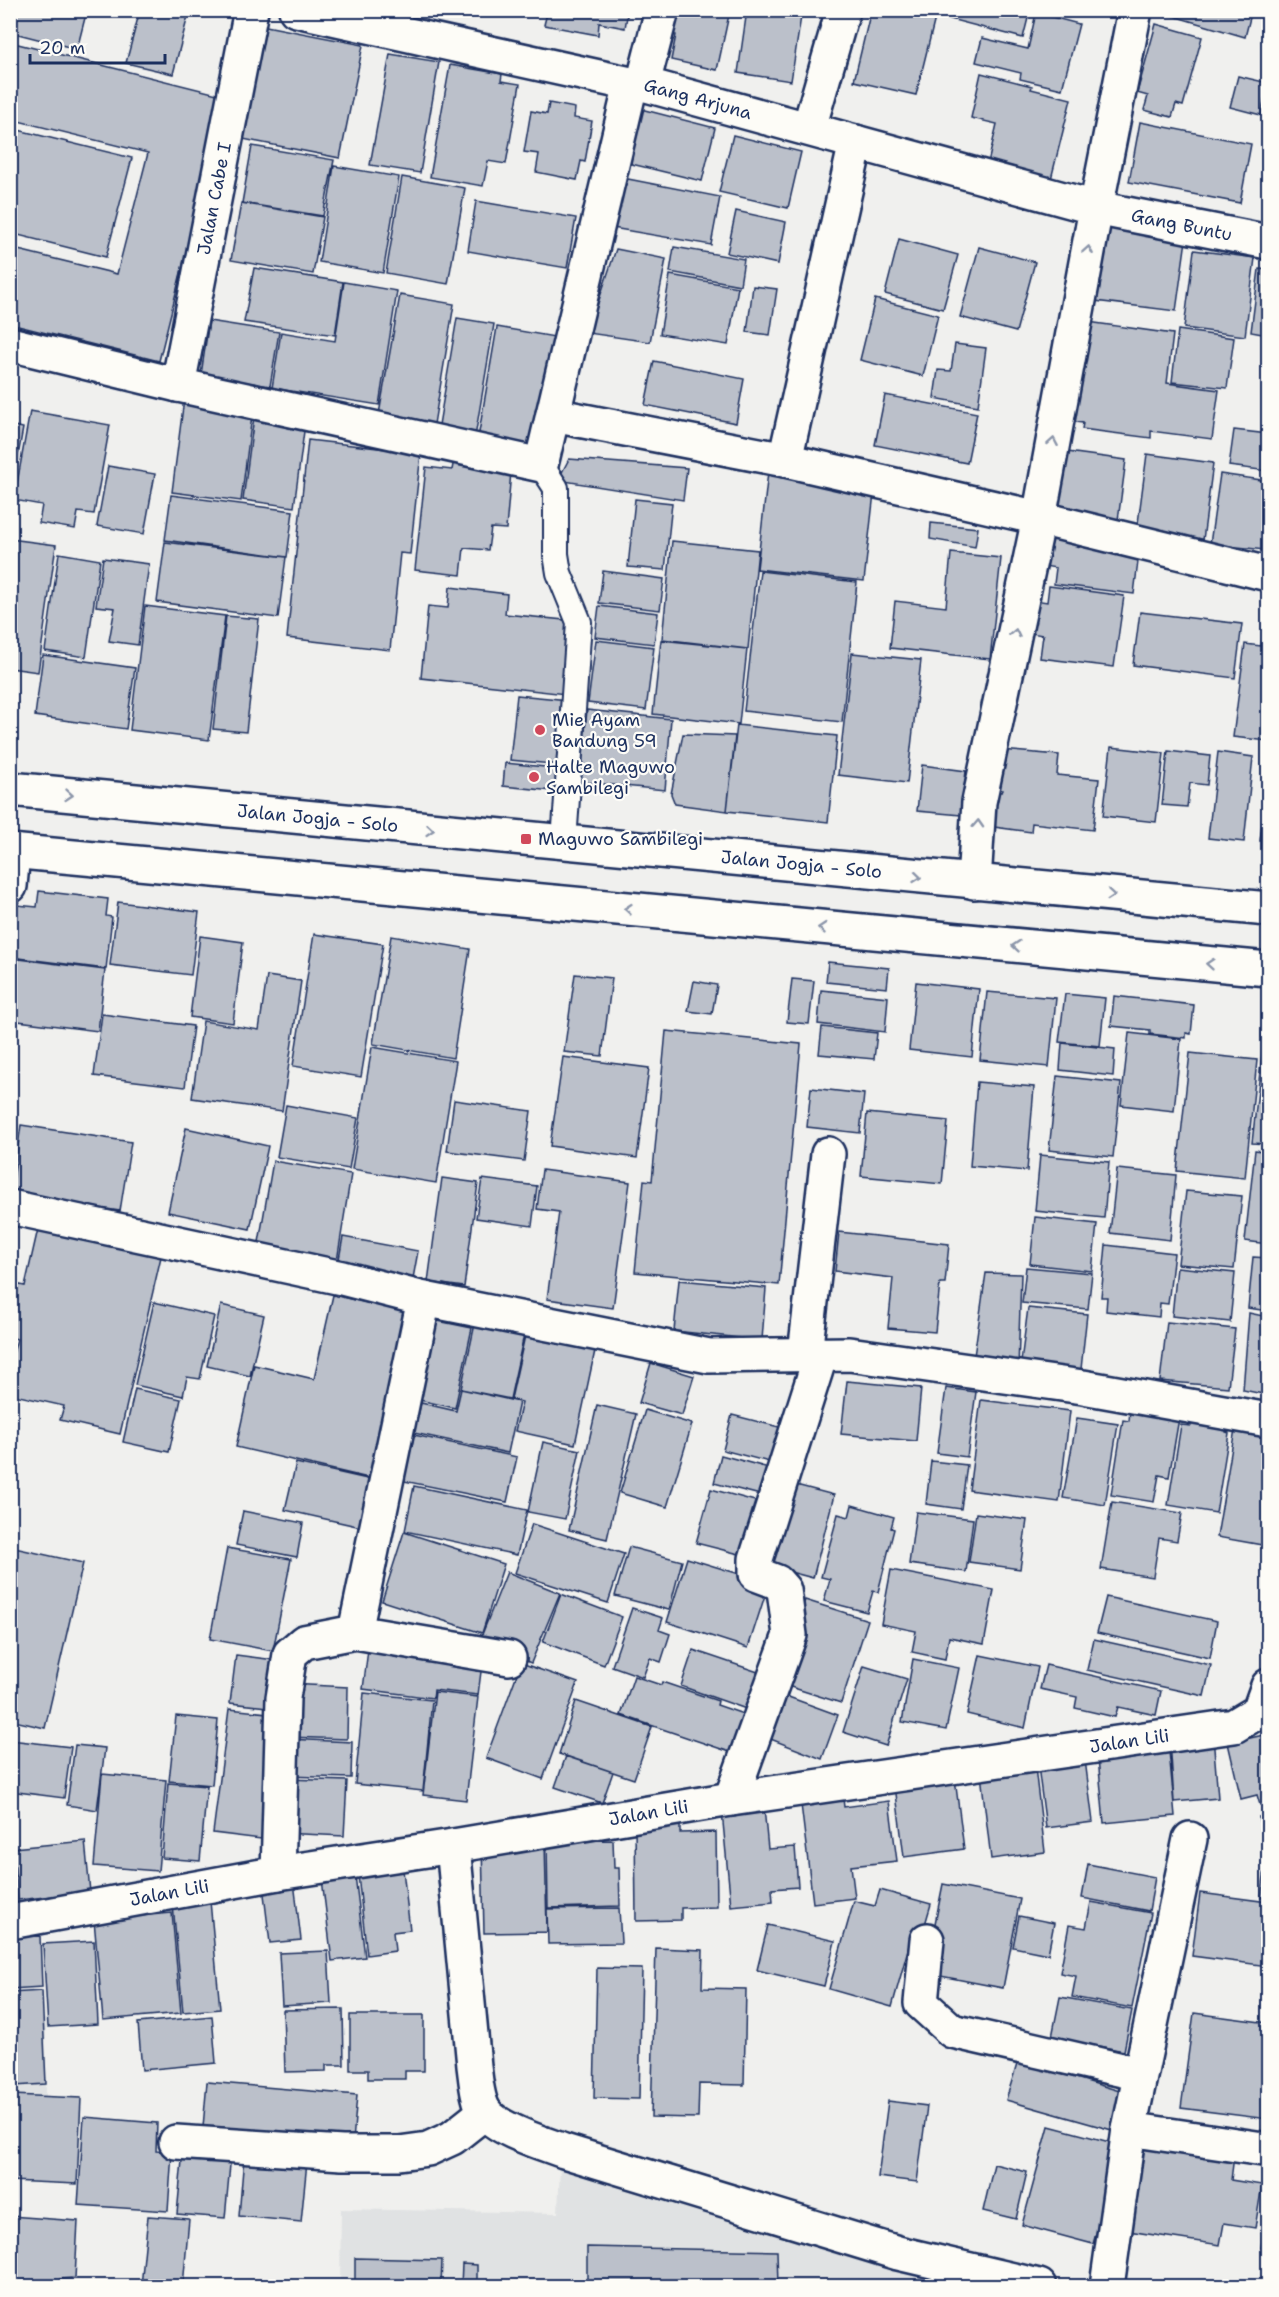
<svg xmlns="http://www.w3.org/2000/svg" width="1279" height="2297" viewBox="0 0 1279 2297" font-family="'Shantell Sans',sans-serif">
	<rect width="100%" height="100%" fill="#f0f0ee"/>
	<filter id="ink" filterUnits="userSpaceOnUse"><feTurbulence type="fractalNoise" baseFrequency=".0167" numOctaves="2"/><feDisplacementMap in="SourceGraphic" scale="12" xChannelSelector="R" yChannelSelector="G"/><feConvolveMatrix kernelMatrix="1 2 1 2 8 2 1 2 1" color-interpolation-filters="sRGB"/></filter>
	<g filter="url(#ink)">
		<!-- built -->
		<path fill="#e0e2e3" d="M11 2018 46 2019V2096L12 2095 11 2143Z
			M560 2165 660 2200 860 2261 969 2286H340L341 2209 558 2213Z"/>
		<!-- building -->
		<path fill="#bbc0ca" stroke="#1b2f5e" stroke-width="1.5" d="M10 10H87L77 49 10 32Z
			M140 10 189 12 173 74 126 63Z
			M534 10H628L625 28 599 23 598 35 544 25 547 13Z
			M664 10H730L717 70 671 60 676 35 659 31Z
			M747 10H802L791 81 738 73Z
			M871 10H903L935 18 916 95 854 81Z
			M952 10H1030L1023 38 950 19Z
			M1060 10H1093L1091 17Z
			M1174 10H1252L1245 37 1173 16Z
			M1036 13 1079 24 1062 89 1020 79 1021 73 976 62 982 38 1028 49Z
			M1156 24 1202 37 1183 106 1176 104 1172 117 1144 110 1148 96 1137 93Z
			M266 26 363 45 340 158 243 139Z
			M10 42 225 96 159 361 10 324V248L117 274 148 153 10 119Z
			M390 54 439 62 420 173 370 165Z
			M450 65 502 74 501 81 520 84 506 164 488 161 483 186 430 177Z
			M981 73 1032 86 1031 89 1071 99 1051 179 988 163 997 124 971 118Z
			M1238 76 1268 83 1261 115 1230 107Z
			M549 103 575 108 574 118 592 121 585 162 581 161 577 180 536 172 539 154 524 152 531 111 547 114Z
			M633 107 715 128 702 181 619 161Z
			M1140 122 1251 144 1240 203 1129 182Z
			M10 128 132 158 106 257 10 233Z
			M733 135 801 152 788 208 719 192Z
			M252 146 334 160 323 216 242 203Z
			M334 166 399 177 383 273 319 262Z
			M402 177 465 188 448 284 386 273Z
			M628 179 720 197 711 245 601 226 611 223Z
			M476 201 576 218 567 268 468 251Z
			M241 203 323 217 313 274 231 260Z
			M736 211 786 222 778 264 727 253Z
			M1105 223 1187 233 1176 311 1095 301Z
			M899 239 958 255 943 309 885 294Z
			M674 247 744 259 740 285 670 272Z
			M979 247 1035 262 1016 332 960 317Z
			M616 249 666 259 650 342 588 333Z
			M1194 250 1255 258 1245 336 1184 328Z
			M254 268 343 282 335 335 244 322Z
			M1259 269 1268 270V335L1251 332Z
			M670 275 738 287 728 345 660 334Z
			M344 282 397 291 379 405 272 388 281 332 335 341Z
			M753 286 777 289 770 335 747 332Z
			M400 295 454 304 434 424 379 414Z
			M875 299 938 315 923 376 860 360Z
			M457 318 494 324 475 437 438 431Z
			M209 321 279 332 270 386 201 375Z
			M1088 322 1173 334 1167 383 1219 390 1212 439 1151 431V438L1082 429 1083 423 1068 421Z
			M497 327 555 337 535 454 477 444Z
			M1178 330 1234 338 1227 388 1172 382Z
			M955 344 986 348 978 406 934 398 938 370 951 371Z
			M654 361 744 379 736 423 645 405Z
			M885 395 977 413 967 463 875 445Z
			M184 399 253 408 241 501 172 492Z
			M255 409 306 416 294 507 243 500Z
			M30 411 110 425 94 514 78 512 75 529 39 523 42 505 14 500Z
			M10 425 23 428 10 501Z
			M1234 430 1268 434V471L1229 466Z
			M308 440 421 453 410 554 400 553 390 650 287 638Z
			M1060 451 1126 460 1118 520 1052 511Z
			M455 454 512 460 506 529 491 528 488 550 464 548 461 575 415 570 426 467 452 470Z
			M1147 454 1213 463 1203 540 1137 531Z
			M569 459 687 468 683 500 558 480Z
			M108 466 155 474 144 534 97 526Z
			M768 472 875 484 864 581 757 569Z
			M1220 474 1268 481V519L1265 550 1210 544Z
			M171 495 293 511 287 557 165 540Z
			M635 499 672 503 665 570 628 567Z
			M931 523 978 528 975 547 930 539Z
			M1048 533 1140 545 1134 594 1054 584 1056 568 1044 566Z
			M10 539 56 545 38 672 10 668Z
			M672 541 758 550 748 649 662 639Z
			M165 542 286 557 278 618 157 602Z
			M59 553 100 560 86 657 45 651Z
			M951 553 1001 558 990 659 890 648 895 601 946 607Z
			M103 558 149 564 138 645 109 641 115 608 96 606Z
			M603 571 664 579 660 610 599 603Z
			M760 571 857 582 842 722 744 711Z
			M1049 586 1124 596 1114 667 1040 658 1043 635 1025 632 1029 599 1047 602Z
			M450 587 507 594 505 614 574 621 566 694 421 678 428 606 448 608Z
			M145 606 225 616 209 740 130 730Z
			M599 606 658 613 654 644 595 637Z
			M1140 612 1242 624 1235 678 1133 665Z
			M226 616 259 619 246 732 213 729Z
			M1265 627 1268 628V741L1233 737 1245 644 1261 646Z
			M596 640 654 647 646 710 588 703Z
			M661 640 747 649 739 724 653 714Z
			M852 653 921 660 907 783 838 775Z
			M43 655 135 668 126 729 35 716Z
			M517 695 569 700 563 765 510 760Z
			M587 710 671 719 665 790 572 781 576 739 584 741Z
			M737 725 837 736 828 822 727 811Z
			M683 734 735 736 727 811 675 804 671 794Z
			M1111 747 1164 753 1156 822 1103 816Z
			M1001 750 1059 755 1057 775 1099 779 1093 830 1032 823 1031 832 987 826 990 791 1002 792 1003 790 997 789Z
			M1168 751 1210 756 1207 785 1190 783 1187 807 1162 805Z
			M1218 752 1253 757 1244 842 1208 838Z
			M505 763 565 769 563 792 503 786Z
			M922 765 966 771 961 815 917 811Z
			M1263 815H1268V841H1260Z
			M39 891 108 899 106 916 112 917 106 969 11 957 17 905 37 907Z
			M118 902 199 912 191 975 110 965Z
			M314 934 383 944 361 1077 293 1066Z
			M200 936 243 942 233 1023 190 1017Z
			M391 936 470 949 453 1058 373 1044Z
			M11 958 105 970 98 1031 10 1020Z
			M828 962 889 968 887 988 826 982Z
			M575 974 612 978 602 1056 564 1052Z
			M267 976 301 981 282 1111 192 1098 203 1021 259 1030Z
			M792 979 814 981 809 1024 787 1022Z
			M694 981 717 985 712 1014 688 1011Z
			M916 982 979 989 972 1057 909 1050Z
			M821 990 888 997 885 1032 818 1024Z
			M987 992 1056 998 1049 1067 980 1060Z
			M1065 994 1105 998 1100 1046 1059 1042Z
			M1114 996 1194 1005 1191 1034 1186 1033V1038L1150 1034V1030L1111 1026Z
			M1265 1002H1268V1038L1262 1037Z
			M102 1014 193 1026 185 1087 94 1076Z
			M822 1027 877 1033 874 1059 819 1054Z
			M666 1031 801 1044 779 1285 635 1272 644 1180 652 1181Z
			M1129 1033 1181 1039 1174 1111 1121 1105Z
			M1062 1043 1115 1049 1113 1076 1060 1070Z
			M1263 1045 1268 1046V1144L1252 1143Z
			M372 1047 456 1061 436 1183 352 1169Z
			M1190 1053 1257 1060 1245 1178 1177 1171Z
			M563 1057 649 1068 637 1158 550 1146Z
			M1057 1076 1121 1083 1113 1157 1049 1150Z
			M977 1082 1034 1087 1027 1171 970 1166Z
			M811 1088 864 1094 860 1133 807 1127Z
			M454 1100 531 1111 524 1161 447 1151Z
			M286 1105 358 1118 349 1169 277 1157Z
			M867 1113 948 1121 942 1184 861 1176Z
			M21 1125 131 1142 120 1211 11 1195Z
			M186 1128 268 1146 250 1229 168 1212Z
			M1255 1150 1268 1152V1244L1245 1241Z
			M1040 1155 1109 1162 1104 1218 1035 1211Z
			M273 1161 351 1174 336 1267 257 1254Z
			M1117 1169 1176 1175 1170 1240 1110 1233Z
			M542 1170 630 1182 613 1308 547 1299 559 1212 537 1209Z
			M442 1178 478 1183 464 1287 428 1282Z
			M482 1179 537 1186 532 1226 476 1218Z
			M1186 1191 1242 1196 1234 1269 1178 1264Z
			M1035 1217 1097 1224 1092 1271 1030 1264Z
			M40 1220 163 1248 120 1434 60 1420 64 1406 10 1394V1365L17 1339 10 1337V1283L25 1286Z
			M839 1232 949 1244 945 1283H940L935 1332 888 1328 893 1278 835 1271Z
			M343 1237 418 1251 412 1284 337 1270Z
			M1106 1245 1174 1253 1168 1304 1160 1303 1159 1317 1106 1311 1107 1297H1101Z
			M1253 1257 1268 1258V1311L1248 1308Z
			M1026 1267 1092 1273 1088 1309 1022 1303Z
			M1177 1267 1235 1273 1230 1322 1172 1316Z
			M986 1273 1021 1274 1018 1369 973 1363Z
			M679 1280 766 1288 762 1340 674 1331Z
			M333 1295 415 1314 377 1480 236 1447 254 1365 314 1379Z
			M154 1302 214 1316 200 1379 187 1377 183 1396 135 1385Z
			M221 1305 264 1315 250 1376 207 1366Z
			M1028 1308 1087 1314 1081 1369 1021 1362Z
			M1249 1313 1268 1317V1395L1243 1390Z
			M423 1318 472 1328 455 1408 406 1397Z
			M476 1319 525 1330 510 1399 461 1389Z
			M1167 1322 1235 1329 1228 1387 1160 1381Z
			M526 1331 596 1346 575 1444 515 1431 522 1402 511 1399Z
			M651 1363 694 1376 682 1415 639 1403Z
			M847 1381 921 1388 916 1441 841 1434Z
			M946 1388 976 1392 967 1457 937 1453Z
			M135 1389 181 1399 169 1452 123 1442Z
			M461 1389 519 1402 508 1453 414 1433 421 1403 456 1411Z
			M981 1400 1070 1411 1059 1502 969 1490Z
			M597 1405 636 1414 607 1539 569 1530Z
			M645 1410 692 1424 667 1507 620 1493Z
			M1130 1410 1179 1418 1169 1477 1159 1475 1154 1502 1111 1495 1123 1420 1129 1421Z
			M732 1415 787 1429 777 1464 723 1450Z
			M1193 1416 1227 1421 1226 1432 1229 1433 1216 1513 1168 1505 1181 1425 1191 1426Z
			M1077 1418 1118 1424 1105 1505 1063 1498Z
			M1236 1423 1268 1428V1546L1217 1537Z
			M414 1435 517 1457 507 1502 404 1481Z
			M543 1442 580 1450 565 1519 528 1512Z
			M721 1455 776 1470 768 1497 714 1483Z
			M931 1461 967 1465 961 1509 926 1504Z
			M296 1463 376 1481 366 1528 285 1510Z
			M781 1481 834 1495 813 1578 760 1564Z
			M414 1486 527 1510 517 1555 405 1531Z
			M711 1489 766 1504 751 1557 696 1543Z
			M1112 1502 1182 1513 1177 1541 1159 1538 1153 1577 1101 1569Z
			M852 1505 894 1517 891 1528 894 1529 878 1592 873 1591 867 1612 824 1601 830 1579 821 1577 838 1514 849 1517Z
			M243 1511 303 1523 297 1557 236 1545Z
			M916 1512 973 1519 966 1572 909 1564Z
			M976 1513 1027 1520 1020 1569 969 1562Z
			M532 1524 624 1554 608 1603 515 1573Z
			M404 1532 504 1564 482 1633 382 1601Z
			M10 1547 83 1563 45 1728 10 1720Z
			M629 1547 682 1561 669 1610 615 1596Z
			M227 1548 291 1559 273 1651 210 1639Z
			M687 1558 769 1583 748 1648 667 1622Z
			M891 1570 994 1590 984 1644 949 1637 945 1659 912 1652 916 1631 881 1624Z
			M507 1572 560 1593 531 1663 479 1642Z
			M561 1594 622 1617 604 1665 543 1642Z
			M1106 1597 1217 1621 1210 1658 1097 1633Z
			M805 1600 868 1620 841 1703 778 1683Z
			M632 1608 663 1618 659 1630 670 1634 661 1662 650 1658 643 1677 612 1666Z
			M1094 1639 1211 1665 1204 1696 1087 1670Z
			M369 1642 483 1656 478 1695 434 1690 433 1698 363 1689Z
			M693 1650 761 1673 749 1710 681 1686Z
			M236 1655 283 1661 277 1708 230 1703Z
			M980 1655 1038 1667 1025 1728 967 1714Z
			M913 1659 959 1668 946 1730 902 1722Z
			M521 1663 578 1683 543 1779 486 1758Z
			M1046 1665 1161 1691 1156 1715 1118 1707 1115 1717 1075 1708 1077 1697 1040 1689Z
			M864 1666 907 1679 886 1746 843 1732Z
			M634 1676 661 1685 662 1682 718 1701 717 1705 746 1715 733 1753 621 1715Z
			M289 1684 348 1687 347 1739 287 1737Z
			M772 1691 838 1715 822 1759 755 1733Z
			M435 1692 478 1697 466 1800 423 1795Z
			M364 1693 432 1700 423 1791 355 1784Z
			M576 1701 652 1727 634 1779 559 1754Z
			M229 1709 277 1714 261 1839 213 1833Z
			M176 1716 218 1720 212 1785 169 1781Z
			M1268 1734V1804L1260 1805 1257 1795 1241 1799 1228 1743Z
			M1213 1736 1218 1798 1174 1802 1170 1740Z
			M287 1739 352 1742 351 1778 285 1776Z
			M10 1740 71 1747 64 1798 10 1791Z
			M1168 1740 1175 1816 1104 1823 1097 1747Z
			M75 1745 105 1748 97 1810 67 1805Z
			M566 1756 613 1772 602 1803 555 1787Z
			M1034 1759 1045 1852 991 1859 980 1766Z
			M1085 1760 1093 1822 1046 1828 1038 1766Z
			M954 1771 964 1849 904 1857 894 1778Z
			M102 1774 166 1780 158 1871 94 1866Z
			M285 1779 347 1781 344 1836 282 1833Z
			M168 1783 207 1786 200 1861 162 1858Z
			M842 1791 844 1807 889 1801 897 1861 851 1866 855 1898 813 1903 800 1796Z
			M764 1808 768 1849 795 1847 798 1887 772 1889 773 1902 731 1906 722 1812Z
			M1268 1816V1839L1262 1840 1259 1817Z
			M680 1819V1833L716 1832 717 1907 681 1908V1920L636 1921 635 1821Z
			M613 1840 614 1868H619L620 1906 548 1908 547 1841Z
			M85 1841 90 1892 18 1900 13 1848Z
			M545 1841 547 1932 484 1933 482 1842Z
			M1268 1847V1899L1261 1898Z
			M10 1860 17 1911 10 1912Z
			M1088 1864 1155 1877 1149 1911 1082 1898Z
			M403 1870 410 1930 393 1932 395 1951 367 1955 358 1875Z
			M355 1875 365 1957 332 1961 322 1879Z
			M294 1882 301 1940 270 1943 263 1886Z
			M943 1884 1020 1899 1003 1988 925 1973Z
			M880 1890 931 1904 919 1945 910 1942 892 2007 829 1989 854 1901 875 1906Z
			M1200 1893 1268 1902V1966L1192 1956Z
			M210 1901 220 2009 183 2012 173 1905Z
			M1091 1902 1151 1913 1132 2008 1072 1997 1076 1976 1060 1973 1069 1925 1086 1928Z
			M619 1908 621 1943 548 1944 547 1909Z
			M172 1913 181 2013 103 2020 94 1920Z
			M1019 1916 1054 1923 1048 1954 1013 1947Z
			M768 1925 835 1941 824 1986 757 1970Z
			M40 1936 42 1987 10 1989V1937Z
			M94 1941 98 2024 48 2027 43 1944Z
			M656 1948 703 1950 702 1988 746 1989 744 2085 699 2084 698 2118 651 2117Z
			M328 1951 331 2003 282 2006 279 1953Z
			M597 1968 642 1969 639 2099 594 2098Z
			M42 1991 46 2084 14 2086 10 1993Z
			M1060 1997 1132 2010 1124 2051 1052 2037Z
			M343 2009 344 2065H326V2071L285 2072 283 2010Z
			M1194 2013 1268 2023V2119L1181 2108Z
			M350 2015H424V2071H405V2079H368V2070H350Z
			M212 2016 216 2063 142 2070 138 2023Z
			M1018 2061 1130 2094 1119 2132 1006 2100Z
			M207 2082 357 2095 353 2141 203 2127Z
			M12 2095 81 2098 77 2184 10 2181Z
			M888 2101 927 2106 917 2182 878 2177Z
			M84 2117 157 2123 156 2151 172 2152 168 2211 78 2205Z
			M1049 2126 1121 2145 1093 2244 1022 2225Z
			M1137 2133 1235 2148 1231 2180 1262 2185 1255 2228 1224 2223 1220 2245 1122 2230Z
			M183 2150 231 2154 225 2218 177 2214Z
			M244 2157 307 2162 301 2222 239 2216Z
			M994 2164 1027 2172 1016 2219 983 2211Z
			M1268 2193V2249L1261 2248Z
			M10 2216 78 2221 75 2278 60 2279 59 2286H10Z
			M148 2216 189 2219 183 2286H141Z
			M587 2247 777 2251 778 2286H587Z
			M355 2258 442 2260 441 2286H355Z
			M462 2264 477 2265V2286H461Z"/>
		<g fill="none" stroke-linecap="round" stroke-linejoin="round">
			<defs>
				<path id="lane" d="M541 465 556 488V554L559 573 579 622 564 842"/>
				<g id="street">
					<path id="s1" d="M296 10 631 84H643L1096 208 1268 242"/>
					<path d="M643 84 662 10"/>
					<path d="M809 128 843 10"/>
					<path d="M10 344 178 385 541 465 631 84"/>
					<path id="s2" d="M178 385 251 10"/>
					<path d="M553 415 785 460 1039 518 1268 574"/>
					<path d="M785 460 856 142"/>
					<path d="M974 882 979 802 1039 518 1096 208 1135 10"/>
					<path d="M10 886 13 852"/>
					<path d="M10 1207 342 1278 424 1299 709 1356 849 1354 1083 1387 1268 1420"/>
					<path d="M805 1354 828 1154"/>
					<path d="M355 1632 424 1299"/>
					<path d="M731 1799 790 1635 784 1590 777 1582 756 1574V1559L821 1354"/>
					<path d="M453 1846 474 2066C476 2080 477 2100 485 2112 498 2130 543 2143 564 2151L898 2253 1039 2286"/>
					<path d="M278 1873 283 1698 290 1654 304 1642 355 1632 509 1658"/>
					<path id="s3" d="M10 1922 278 1873 453 1846 731 1799 1234 1726 1259 1711 1268 1686"/>
					<path d="M927 1940 921 2003 952 2031 1140 2074"/>
					<path d="M1129 2129 1263 2149"/>
					<path d="M176 2142 342 2153H399L428 2149 452 2138 485 2112"/>
					<path d="M1107 2286 1129 2129 1190 1839"/>
				</g>
				<g id="highway">
					<path id="s4" d="M10 789 1268 909"/>
					<path d="M10 851 1268 969"/>
				</g>
			</defs>
			<!-- lane casing -->
			<use href="#lane" stroke="#1b2f5e" stroke-width="28"/>
			<!-- street casing -->
			<use href="#street" stroke="#1b2f5e" stroke-width="38"/>
			<!-- highway casing -->
			<use href="#highway" stroke="#1b2f5e" stroke-width="38"/>
			<!-- lane -->
			<use href="#lane" stroke="#fdfcf7" stroke-width="24"/>
			<!-- street -->
			<use href="#street" stroke="#fdfcf7" stroke-width="33"/>
			<!-- highway -->
			<use href="#highway" stroke="#fdfcf7" stroke-width="33"/>
		</g>
		<!-- one-way arrows -->
		<defs><path id="oneway-chevron" d="M-2-3.5L2.5 0L-2 3.5" fill="none" stroke-width="1.6" stroke-linecap="round" stroke-linejoin="round" transform="scale(1.5)"/></defs>
		<g stroke="#8c96aa">
			<use href="#oneway-chevron" transform="translate(1088 250) rotate(-80)"/>
			<use href="#oneway-chevron" transform="translate(1053 442) rotate(-80)"/>
			<use href="#oneway-chevron" transform="translate(1015 633) rotate(-78)"/>
			<use href="#oneway-chevron" transform="translate(69 795) rotate(5)"/>
			<use href="#oneway-chevron" transform="translate(978 824) rotate(-87)"/>
			<use href="#oneway-chevron" transform="translate(430 830) rotate(5)"/>
			<use href="#oneway-chevron" transform="translate(917 877) rotate(6)"/>
			<use href="#oneway-chevron" transform="translate(1111 895) rotate(5)"/>
			<use href="#oneway-chevron" transform="translate(628 909) rotate(-175)"/>
			<use href="#oneway-chevron" transform="translate(822 928) rotate(-175)"/>
			<use href="#oneway-chevron" transform="translate(1016 946) rotate(-175)"/>
			<use href="#oneway-chevron" transform="translate(1210 964) rotate(-175)"/>
		</g>
	</g>
	<!-- markers -->
	<g fill="#d1495b" stroke="#fdfcf7" stroke-width="2">
		<circle cx="540" cy="730" r="6"/>
		<circle cx="534" cy="777" r="6"/>
		<rect x="520" y="833" width="12" height="12" rx="3"/>
	</g>
	<g text-anchor="middle" dominant-baseline="central" stroke-width="4.5" stroke-linejoin="round" paint-order="stroke">
		<!-- street labels -->
		<g font-size="18" fill="#1b2f5e" stroke="#fdfcf7">
			<text stroke="none"><textPath href="#s1" startOffset="412">Gang Arjuna</textPath></text>
			<text stroke="none"><textPath href="#s2" startOffset="190">Jalan Cabe I</textPath></text>
			<text stroke="none"><textPath href="#s1" startOffset="912">Gang Buntu</textPath></text>
			<text stroke="none"><textPath href="#s4" startOffset="309">Jalan Jogja - Solo</textPath></text>
			<text stroke="none"><textPath href="#s4" startOffset="795">Jalan Jogja - Solo</textPath></text>
			<text stroke="none"><textPath href="#s3" startOffset="1134">Jalan Lili</textPath></text>
			<text stroke="none"><textPath href="#s3" startOffset="648">Jalan Lili</textPath></text>
			<text stroke="none"><textPath href="#s3" startOffset="162">Jalan Lili</textPath></text>
		</g>
		<!-- poi labels -->
		<g font-size="18" fill="#1b2f5e" stroke="#fdfcf7" text-anchor="start">
			<text x="552" y="720">Mie Ayam<tspan x="552" dy="21">Bandung 59</tspan></text>
			<text x="546" y="767">Halte Maguwo<tspan x="546" dy="21">Sambilegi</tspan></text>
			<text x="538" y="839">Maguwo Sambilegi</text>
		</g>
	</g>
	<!-- margin -->
	<rect width="1279" height="2297" fill="none" stroke="#fdfcf7" stroke-width="36"/>
	<rect x="18" y="18" width="1243" height="2261" fill="none" stroke="#1b2f5e" stroke-width="2" filter="url(#ink)"/>
	<!-- scale -->
	<path d="M30 54v9h135v-9" fill="none" stroke="#1b2f5e" stroke-width="3"/>
	<text x="39" y="54" font-size="18" fill="#1b2f5e" stroke="#fdfcf7" stroke-width="4.5" paint-order="stroke">20 m</text>
</svg>
